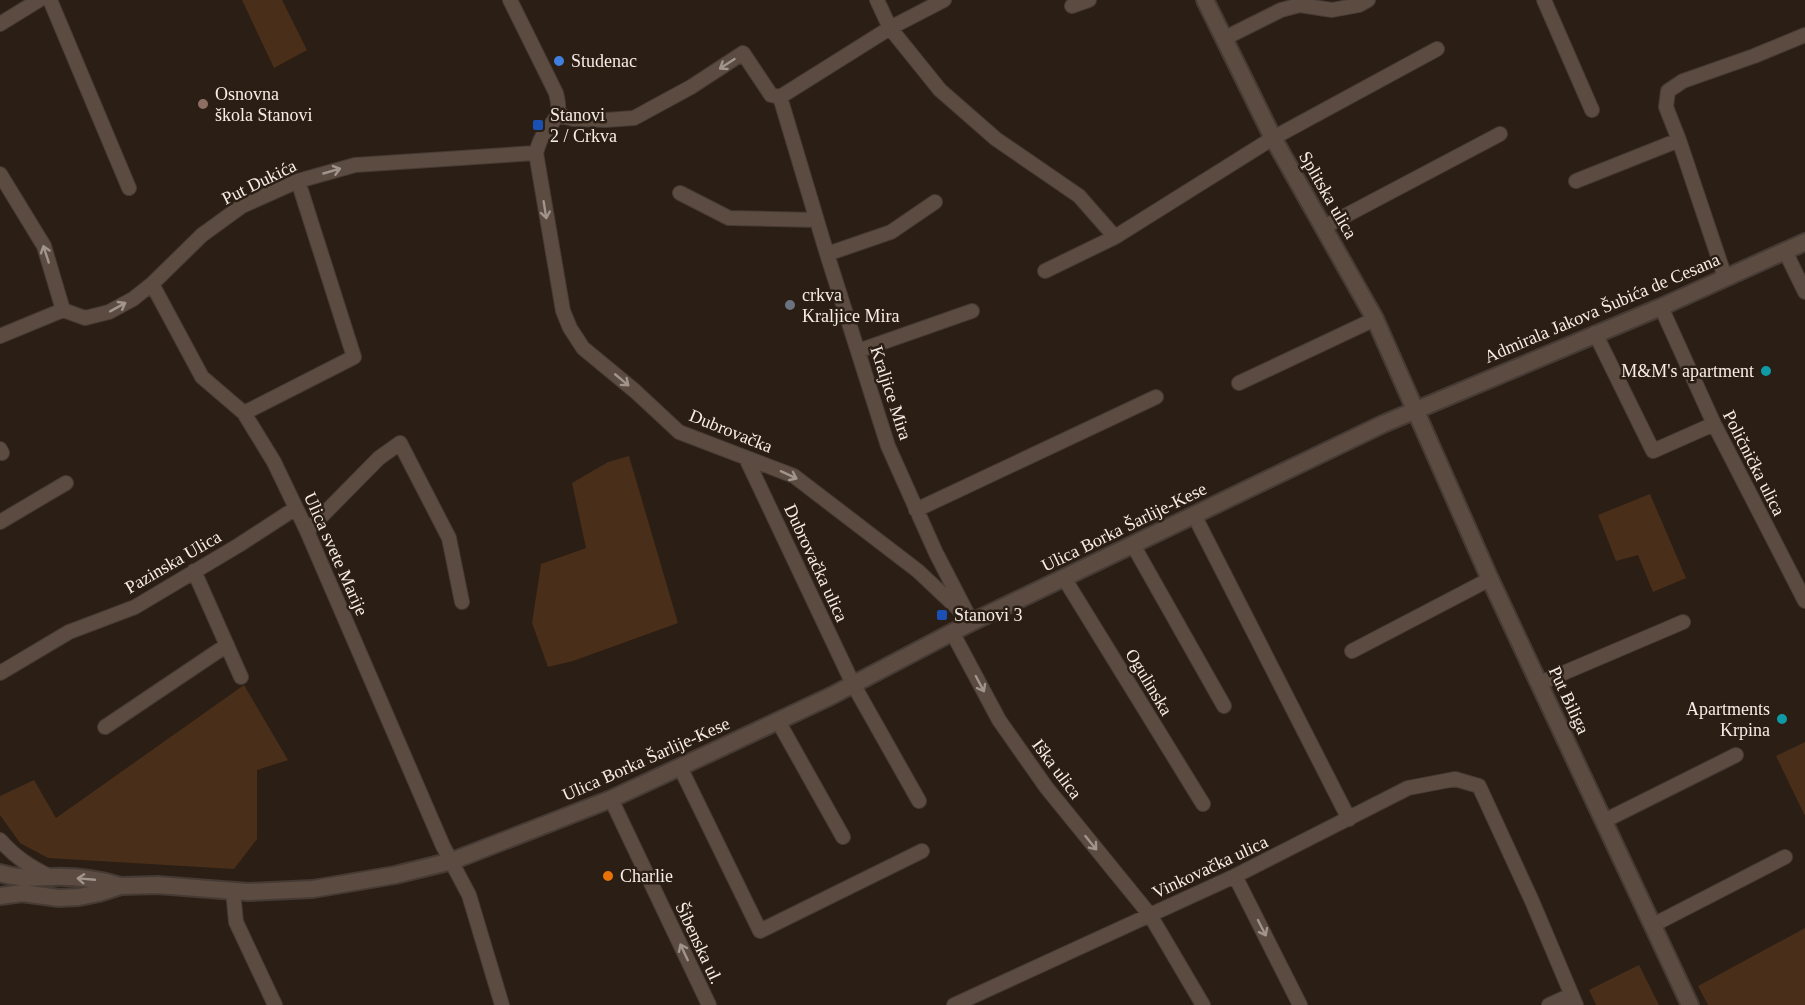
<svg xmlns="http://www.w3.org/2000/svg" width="1805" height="1005" viewBox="0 0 1805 1005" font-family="'Times New Roman',serif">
	<rect width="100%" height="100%" fill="#2b1e14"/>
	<!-- green -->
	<path fill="#492e19" d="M242 0H282L307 50 274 68Z
		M629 456 678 623 573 661 548 667 532 623 541 564 586 548 572 483 608 462Z
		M1650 494 1686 578 1653 592 1638 555 1616 561 1598 515Z
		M244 685 288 760 257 770V839L234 869 48 858 20 843 0 815V796L34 780 56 818Z
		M1805 742V816L1776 756Z
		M1805 928V1005H1708L1698 986Z
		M1639 965 1659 1005H1596L1589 990Z"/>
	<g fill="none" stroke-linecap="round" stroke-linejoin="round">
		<defs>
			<path id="minor" d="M50 0 129 188
				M510 0 556 93C562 116 556 117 544 134 540 139 538 146 536 153L563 311 570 328 583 348 635 391 679 432 794 476 918 571 972 622
				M944 0 890 28 940 90 996 139 1079 196 1115 237 1273 138 1437 49
				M1544 0 1592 110
				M1072 6 1089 0
				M0 24 39 0
				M1223 39 1281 10 1300 5 1332 10 1359 5 1368 0
				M780 97 827 254 888 446 936 553 968 615
				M558 115 573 119 606 120 634 118 691 87 743 53 771 95 780 97 890 28 877 0
				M0 174 44 246 63 310
				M1576 181 1679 140
				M680 193 729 218 817 220
				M1324 227 1500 134
				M1785 251 1805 292
				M827 254 891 232 935 202
				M1045 271 1115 237
				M1725 277 1679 140 1666 107 1668 91 1683 81 1754 56 1805 35
				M152 284 202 377 244 413 274 462 307 531 443 846 469 895 502 1005
				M1661 307 1714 424 1805 601
				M1595 333 1653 451 1714 424
				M0 336 63 310 85 318 109 312 133 299 152 284 202 235 242 206 298 181 355 165 536 153
				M858 351 972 311
				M1239 383 1375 319
				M244 413 354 357 298 181
				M0 449 2 453
				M746 458 853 684 919 801
				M916 510 1156 397
				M1194 515 1349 819
				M0 522 66 483
				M307 531 379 458 400 443 449 538 462 602
				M1133 545 1224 706
				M194 571 241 677
				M1064 578 1203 804
				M952 632 999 720 1046 787 1150 915 1203 1005
				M1352 651 1490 579
				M0 673 69 632 135 607 239 545 296 508
				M1540 683 1683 622
				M778 721 843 837
				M105 727 227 645
				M680 767 760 931 922 851
				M611 799 709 1005
				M1604 821 1736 755
				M0 840C15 857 30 867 51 877
				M1235 876 1300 1005
				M233 891 236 922 275 1005
				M1653 925 1785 857
				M954 1005 1235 876 1408 788 1455 779 1479 786 1532 901 1576 1005
				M1549 1005 1571 995"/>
			<path id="tertiary" d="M1205 0 1273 138 1375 319 1490 579 1690 1005
				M0 873C18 879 32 878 51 877 75 876 98 879 121 886
				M0 896 22 893 59 898 79 897 99 893 121 886 158 885 248 892 313 889 395 875 452 861 611 799 680 767 831 696 972 622 1383 424 1661 307 1805 242"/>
		</defs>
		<!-- minor casing -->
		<use href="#minor" stroke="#453a34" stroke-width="16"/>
		<!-- tertiary casing -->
		<use href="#tertiary" stroke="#453a34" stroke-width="20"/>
		<!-- minor -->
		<use href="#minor" stroke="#5b4b40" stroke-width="14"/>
		<!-- tertiary -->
		<use href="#tertiary" stroke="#5b4b40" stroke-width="16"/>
	</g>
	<!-- one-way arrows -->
	<defs><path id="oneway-shaft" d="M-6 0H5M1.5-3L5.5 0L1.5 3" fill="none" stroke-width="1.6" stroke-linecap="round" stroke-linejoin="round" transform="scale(1.5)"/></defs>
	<g stroke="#a1948b">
		<use href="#oneway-shaft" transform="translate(727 64) rotate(147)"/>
		<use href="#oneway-shaft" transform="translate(332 171) rotate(-16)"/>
		<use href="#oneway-shaft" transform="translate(545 210) rotate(81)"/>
		<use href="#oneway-shaft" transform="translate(46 254) rotate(-108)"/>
		<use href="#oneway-shaft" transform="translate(118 307) rotate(-29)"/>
		<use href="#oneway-shaft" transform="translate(622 380) rotate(40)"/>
		<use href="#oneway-shaft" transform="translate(789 475) rotate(25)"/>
		<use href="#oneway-shaft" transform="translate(980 684) rotate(62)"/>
		<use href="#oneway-shaft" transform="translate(1091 843) rotate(51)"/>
		<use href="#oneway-shaft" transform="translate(86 879) rotate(-175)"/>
		<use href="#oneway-shaft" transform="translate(1262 928) rotate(63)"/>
		<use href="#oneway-shaft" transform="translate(684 952) rotate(-115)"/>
	</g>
	<!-- markers -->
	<circle fill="#3f7fe0" stroke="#2b1e14" stroke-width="2" cx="559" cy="61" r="6"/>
	<circle fill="#8d6e63" stroke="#2b1e14" stroke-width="2" cx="203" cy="104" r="6"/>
	<g fill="#1a4fb4" stroke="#2b1e14" stroke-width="2">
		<rect x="532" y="119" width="12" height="12" rx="3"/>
		<rect x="936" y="609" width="12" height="12" rx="3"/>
	</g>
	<circle fill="#6b7280" stroke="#2b1e14" stroke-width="2" cx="790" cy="305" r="6"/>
	<g fill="#0f9aa8" stroke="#2b1e14" stroke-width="2">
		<circle cx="1766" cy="371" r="6"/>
		<circle cx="1782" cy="719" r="6"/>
	</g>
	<circle fill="#e8710a" stroke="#2b1e14" stroke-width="2" cx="608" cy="876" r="6"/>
	<g text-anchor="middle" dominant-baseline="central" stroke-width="5" stroke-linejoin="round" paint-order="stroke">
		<!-- poi labels -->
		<g font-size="18" fill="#f7ede7" stroke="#2b1e14" text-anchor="start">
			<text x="571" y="61">Studenac</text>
			<text x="215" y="94">Osnovna<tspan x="215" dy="21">škola Stanovi</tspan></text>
			<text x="550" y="115">Stanovi<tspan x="550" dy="21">2 / Crkva</tspan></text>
			<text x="802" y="295">crkva<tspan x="802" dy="21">Kraljice Mira</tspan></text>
			<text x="1754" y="371" text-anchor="end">M&amp;M's apartment</text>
			<text x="954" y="615">Stanovi 3</text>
			<text x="1770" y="709" text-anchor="end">Apartments<tspan x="1770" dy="21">Krpina</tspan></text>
			<text x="620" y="876">Charlie</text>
		</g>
		<!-- street labels -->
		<g font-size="18" fill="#f7ede7" stroke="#2b1e14">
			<text transform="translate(259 182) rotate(-26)">Put Dukića</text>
			<text transform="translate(1328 195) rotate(60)">Splitska ulica</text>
			<text transform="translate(1602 308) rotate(-23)">Admirala Jakova Šubića de Cesana</text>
			<text transform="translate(891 393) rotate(72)">Kraljice Mira</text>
			<text transform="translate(731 431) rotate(22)">Dubrovačka</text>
			<text transform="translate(1754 463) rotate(63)">Poličnička ulica</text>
			<text transform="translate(1124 527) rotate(-26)">Ulica Borka Šarlije-Kese</text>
			<text transform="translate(336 554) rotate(66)">Ulica svete Marije</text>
			<text transform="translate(173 562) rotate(-30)">Pazinska Ulica</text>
			<text transform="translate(816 563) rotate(65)">Dubrovačka ulica</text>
			<text transform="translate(1149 682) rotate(59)">Ogulinska</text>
			<text transform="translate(1569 700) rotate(65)">Put Biliga</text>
			<text transform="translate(646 759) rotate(-24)">Ulica Borka Šarlije-Kese</text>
			<text transform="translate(1057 769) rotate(53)">Iška ulica</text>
			<text transform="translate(1210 867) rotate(-25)">Vinkovačka ulica</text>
			<text transform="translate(699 943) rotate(65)">Šibenska ul.</text>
		</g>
	</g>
</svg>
